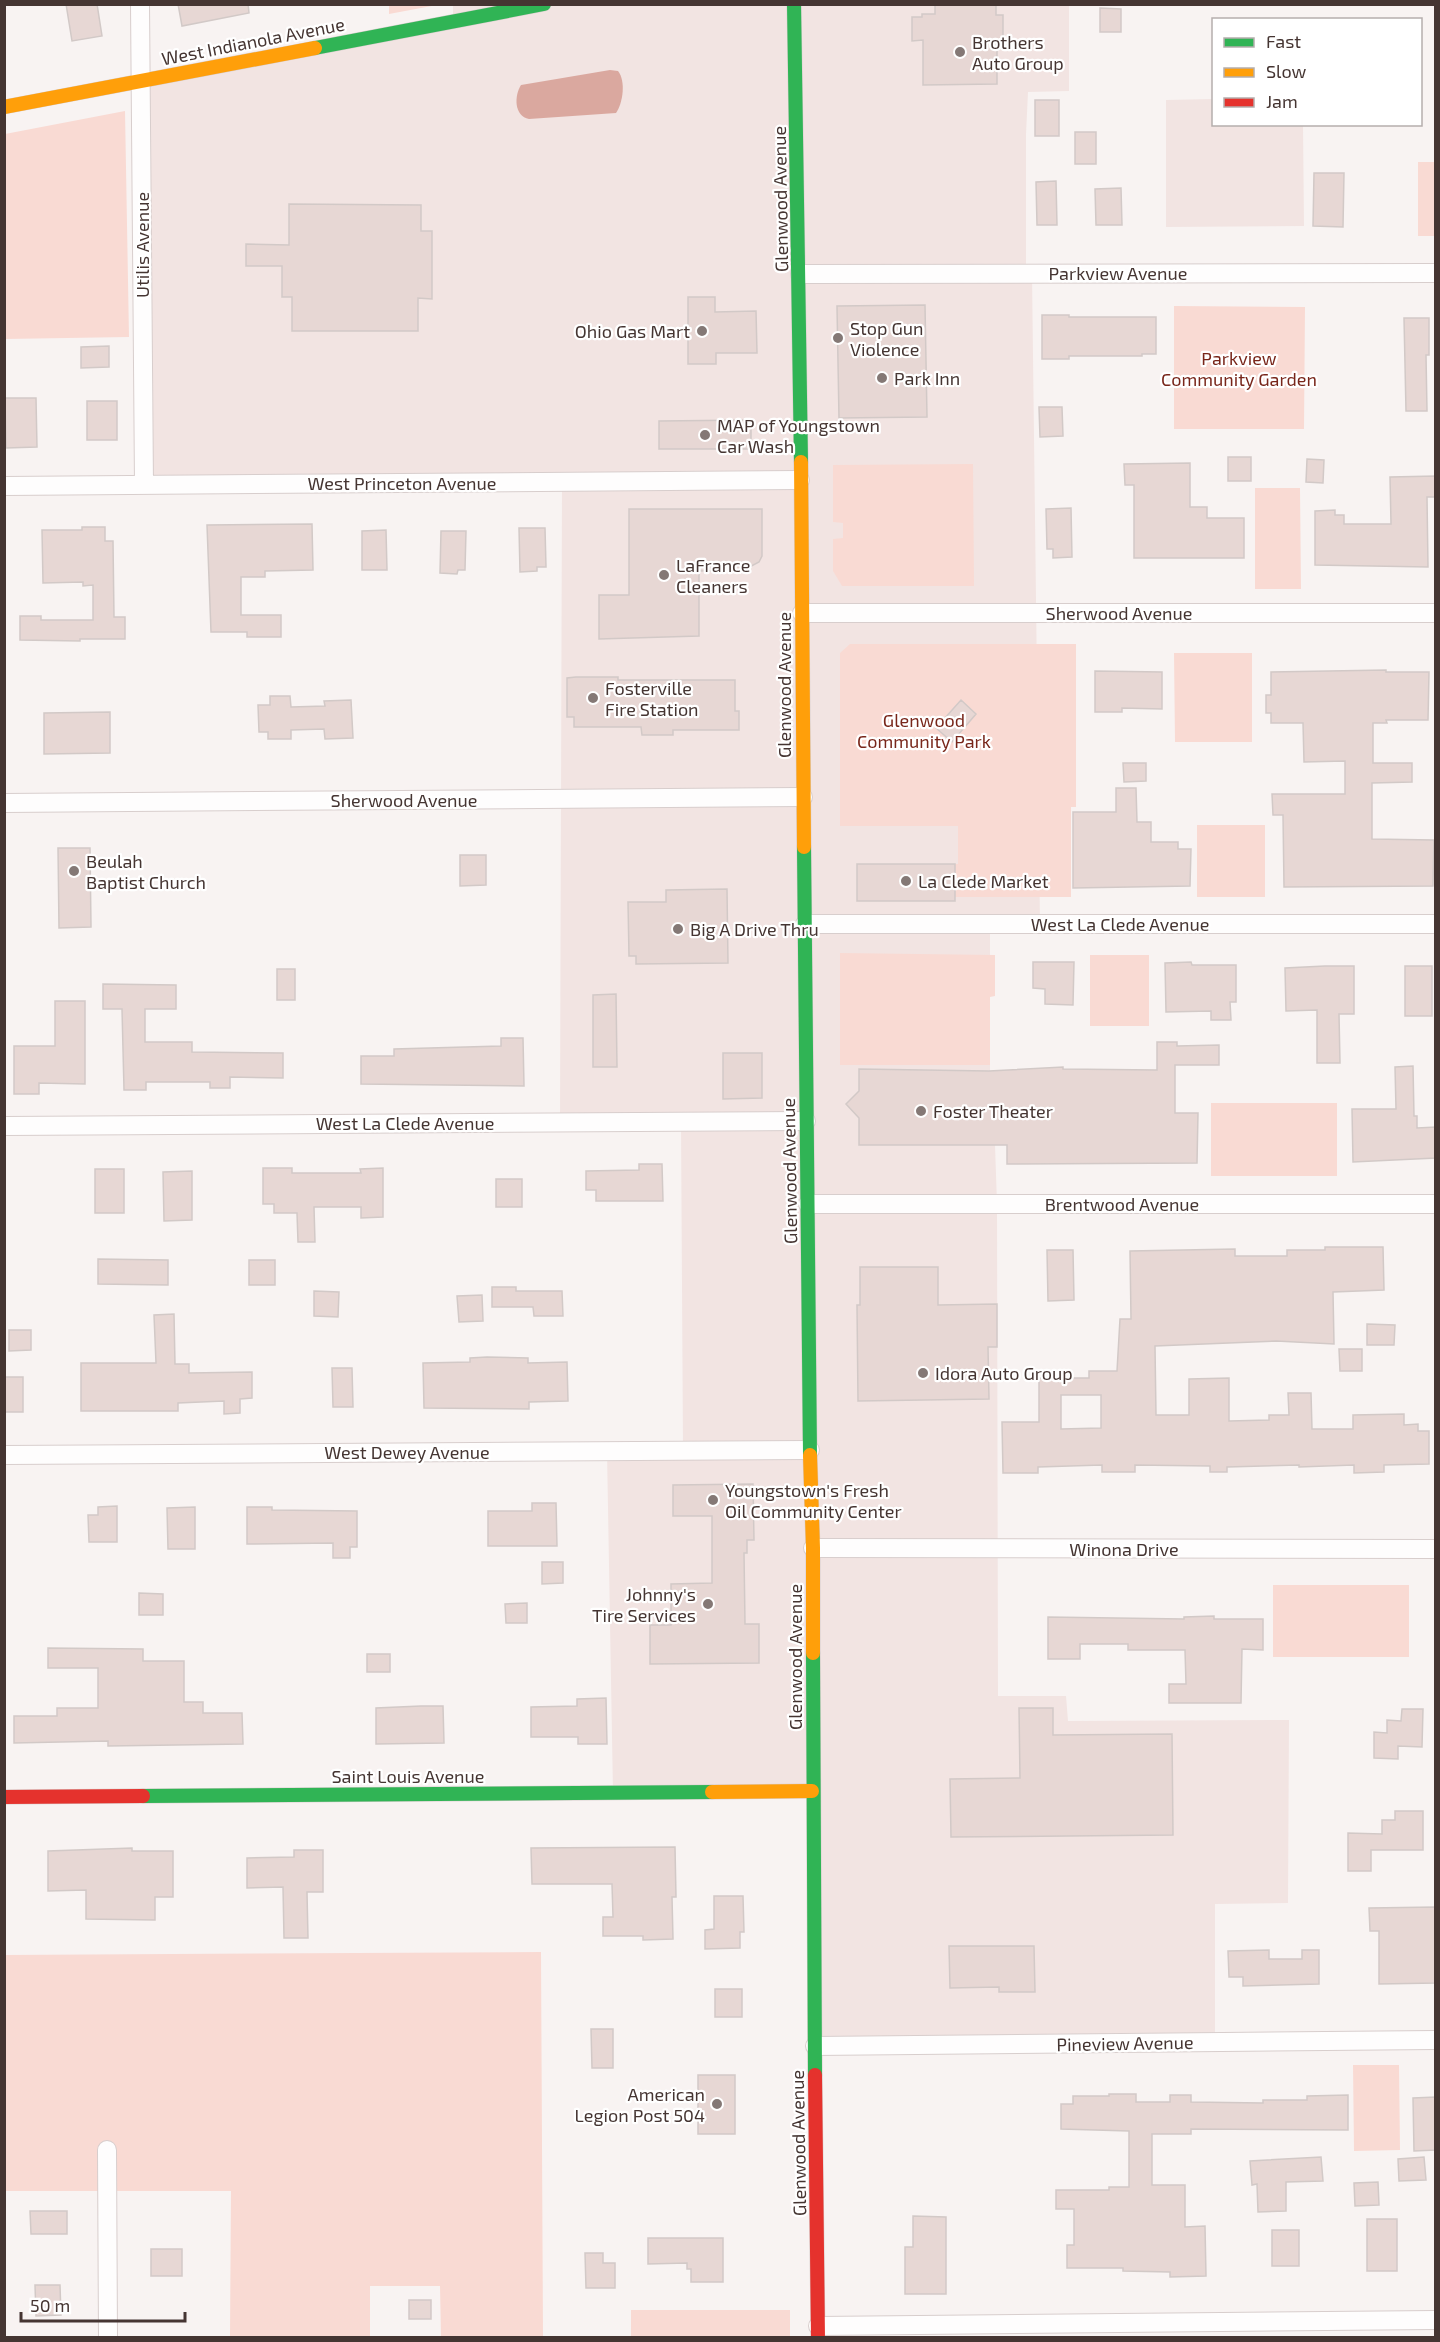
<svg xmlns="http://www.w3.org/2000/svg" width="1440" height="2342" viewBox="0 0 1440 2342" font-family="'Exo 2',sans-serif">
	<rect width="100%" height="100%" fill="#f8f3f2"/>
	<!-- built -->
	<path fill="#f2e4e2" d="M453 5H1069V91L1028 92 1026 134V273L1032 274 1040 924H990V1144L995 1145 997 1204 998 1696H1066L1068 1721 1289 1720 1288 1903 1215 1904V2042L815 2046 812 1791 613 1793 607 1451 683 1450 681 1122H560L562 482 144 485 141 81 453 22Z
		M1213 99 1214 124 1303 125 1304 226 1166 227V100Z"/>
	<!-- green -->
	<path fill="#f9dad3" d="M437 5 389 14V5Z
		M125 111 129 337 5 339V134Z
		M1418 162H1435V236H1418Z
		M1174 306 1305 307 1304 429H1174Z
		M973 464 974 586H842L833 571V539L843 538V523L833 522V465Z
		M1255 488H1300L1301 589H1255Z
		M850 644H1076V807H1071V897H955V864H958V826H840V653Z
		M1174 653H1252V742H1175Z
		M1197 825H1265V897H1197Z
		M840 953 995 955V996L990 997V1065H840Z
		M1090 955H1149V1026H1090Z
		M1211 1103H1337V1176H1211Z
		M1273 1585H1409V1657H1273Z
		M541 1952 543 2337H441L440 2286H370V2337H230L231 2191H5L4 1955Z
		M1353 2065H1399L1400 2150 1354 2151Z
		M631 2310H790V2337H631Z"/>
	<!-- water -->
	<path fill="#daa89f" d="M610 70 618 71C626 81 623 103 616 113L529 119C514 116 514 96 521 85Z"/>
	<!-- building -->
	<path fill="#e7d7d4" stroke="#d2c9c7" stroke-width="1.5" fill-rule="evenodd" d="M66 4H97L102 36 72 41Z
		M178 4H248L249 13 182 26Z
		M935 4H996V15H1003V44H997V84L923 85V40L912 41V17H922V14H935Z
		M1100 8 1121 9V32H1100Z
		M1035 100H1059V136H1035Z
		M1075 132H1096V164H1075Z
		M1314 173H1344L1343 227 1313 226Z
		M1056 181 1057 225H1037L1036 182Z
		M1121 188 1122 225H1096L1095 189Z
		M289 204 421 205V231H432V299L418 298V331H292V297H282V266H246V244L289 245Z
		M688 297H715V312L756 311 757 353H716V364H688Z
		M925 305 927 417 839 418 837 306Z
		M1042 315H1069V317H1156V354H1142V356H1069V359H1042Z
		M1404 318H1429V355H1426L1427 411H1406Z
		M109 346V367L81 368V347Z
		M5 398H36L37 447 6 448Z
		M87 401H117V440H87Z
		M1039 407H1062L1063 436 1040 437Z
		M751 420V449H659V421Z
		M1228 457H1251V481H1228Z
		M1307 459 1324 460 1323 483 1306 482Z
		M1190 463V507H1207V518H1244V558H1134V485H1125L1124 464Z
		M1436 476V497H1427L1428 567 1315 565V511L1335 510V515H1344V524H1391L1390 477Z
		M1071 508 1072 557 1053 558V549H1047L1046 509Z
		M629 509H762V556L759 562 744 570 699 571V636L599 639V595H629Z
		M312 524 313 570 265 571V577H241V615H281V637H247V632H211L207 525Z
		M82 527H105V541H113L114 617H125V639H80V641L20 640V616H41V620H93V585L83 586V582L43 583 42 530H82Z
		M519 528H545L546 567H537V571L520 572Z
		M386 530 387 570H362V531Z
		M441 531H466L465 570H458L457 574 440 573Z
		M1386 670V672H1429L1428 720H1386L1387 723H1373V763H1412V782L1372 783V839L1434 840 1433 886 1284 887 1283 815H1273L1272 794H1345V761L1304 762 1303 723H1271V713H1266V695H1271V672Z
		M1095 671 1162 672V709L1122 708V712H1095Z
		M576 677H618V680H735V711H739V730H673V735H642L641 727H574V717H567V678Z
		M270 696H290L291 707 325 706 324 701 351 700 353 738 325 739 324 729 291 730V739H268V732H259L258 705H270Z
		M961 700 976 714 952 742 936 728Z
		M110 712V753L44 754V713Z
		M1123 763H1146V781L1124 782Z
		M1116 788H1136L1137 822H1151V842H1178V849H1191L1190 886 1073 888V812H1116Z
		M58 848H90L91 927 59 928Z
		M460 855H486V885L460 886Z
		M857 864H955V901H857Z
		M727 889 728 963 636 964V956H629L628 902H666V890Z
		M1033 962H1074L1073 1005 1045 1004V989L1033 988Z
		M1191 962 1192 965H1236V1002H1230L1231 1020H1211V1011L1166 1012 1165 963Z
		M1325 966H1354V1014H1339L1340 1063H1317V1010L1286 1011 1285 968Z
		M1405 966H1432V1016H1405Z
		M277 969H295V1000H277Z
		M103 984 176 985V1009H145V1042H192V1052L283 1053V1078L230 1077V1088H210V1082H146V1090H124L122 1009H103Z
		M616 994 617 1067H593V995Z
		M55 1001H85V1084L39 1083V1094H14V1046H55Z
		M501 1038H523L524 1086 361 1084V1056H394V1049L501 1046Z
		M1157 1042H1177V1046L1219 1045V1065H1175V1113H1198L1197 1163 1007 1164V1145H859V1118L846 1104 859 1091V1069L989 1071 1063 1067V1069L1157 1070Z
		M723 1053H762V1098L723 1099Z
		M1413 1066 1414 1116H1417V1128L1436 1127V1158L1353 1162 1352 1109H1396L1395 1067Z
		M639 1164H662L663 1201H596V1190H586V1171L639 1170Z
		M263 1168H292V1173H361L360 1169 383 1168V1217L361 1218V1207H314L315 1242H298L297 1213H274V1204H263Z
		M95 1169H124V1213H95Z
		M192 1171V1220L164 1221 163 1172Z
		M496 1179H522V1207H496Z
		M1325 1247H1383L1384 1290 1333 1292 1334 1344 1276 1341 1155 1346 1156 1415H1189V1379L1229 1378V1421L1269 1420V1415H1289L1288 1393H1311L1312 1429H1353V1415L1404 1414V1425L1418 1424V1431H1429V1464L1384 1465V1472L1354 1473V1465L1299 1467V1465L1227 1467V1472H1210V1466L1135 1465V1472H1102V1465L1038 1467V1473H1003L1002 1422H1039V1378H1089V1371H1117L1120 1319H1131L1130 1251 1235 1249V1256H1287V1250H1325ZM1061 1395H1101V1428L1061 1429Z
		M1047 1250H1073L1074 1300 1048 1301Z
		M98 1259 168 1260V1285L98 1284Z
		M249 1260H275V1285H249Z
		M860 1267H938V1305L997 1304V1347H988L989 1399 858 1401 857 1305H860Z
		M492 1287H516V1291H562L563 1316H534L533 1307H492Z
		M314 1291 339 1292 338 1317 314 1316Z
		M482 1295 483 1321 459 1322 457 1296Z
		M174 1314 175 1364H189V1373L252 1372V1398L240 1399V1413L224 1414V1401L178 1403V1411H81V1363H156L154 1315Z
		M1367 1324 1395 1325 1394 1345H1367Z
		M9 1330H31V1350L9 1351Z
		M1339 1349H1362V1371H1340Z
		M487 1357 528 1358V1363L567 1362 568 1401 529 1402V1409L424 1408 423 1363 470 1362V1358Z
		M332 1368H352L353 1407H333Z
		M4 1377H23V1412H4Z
		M753 1484 754 1540H747V1553H744L745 1624H759V1663L650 1664V1625H671V1584L712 1583V1516H673V1485Z
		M532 1503H556L557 1546H488V1511H532Z
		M117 1506V1542H89L88 1515H98V1507Z
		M195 1507V1549H168L167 1508Z
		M247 1507H272V1510L357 1511V1547H350V1558H333V1543L247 1544Z
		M542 1562H563V1583L542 1584Z
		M139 1593 163 1594V1615H139Z
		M527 1603V1623H506L505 1604Z
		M1214 1616V1619H1263V1650L1242 1649 1241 1703H1169V1684H1186L1185 1650H1128V1644H1080V1659H1048V1617L1184 1619V1617Z
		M48 1648 143 1649V1661H184V1702H203V1713H242L243 1744 108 1746V1741L14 1743V1716H57V1708H98V1668H48Z
		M367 1654H390V1672H367Z
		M606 1698 607 1744H578V1737H531V1707L577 1706V1699Z
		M421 1706H443L444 1743 376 1744V1708Z
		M1019 1708H1053V1735L1172 1734 1173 1835 951 1837 950 1779 1020 1778Z
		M1402 1709H1423L1422 1747 1398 1746V1759L1374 1758V1732L1387 1733V1720L1401 1721Z
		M1395 1811H1423V1850H1371V1871H1348V1833L1382 1834V1820H1395Z
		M675 1847 676 1897H672L673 1939 643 1940V1936H603V1917H613L612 1884H532L531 1848Z
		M132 1848V1851H173V1897H155V1920L86 1919V1890L48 1891V1851Z
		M294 1850H323V1892H307L308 1938H284L283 1887 247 1888V1858L294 1857Z
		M714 1896H743L744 1932H740V1948L705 1949V1930L714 1929Z
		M1436 1907V1983L1379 1984V1931H1370L1369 1908Z
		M949 1946H1034L1035 1992H999V1987L950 1988Z
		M1269 1950V1959H1302V1950H1319V1984L1243 1986V1977H1229L1228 1951Z
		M715 1989H742V2017H715Z
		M591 2029H613V2068H592Z
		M698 2075H735V2134H698Z
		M1109 2094H1136V2102H1170V2095H1191V2102L1263 2103V2100H1307V2096L1348 2095V2130L1191 2129V2134H1152V2185H1185V2227L1205 2226 1206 2276 1170 2277V2272L1123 2271V2268H1067V2245H1074V2209H1056V2190H1109V2187H1129V2131L1061 2129V2104H1073V2096H1109Z
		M1436 2097V2150L1414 2151 1413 2098Z
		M1321 2157 1323 2181 1286 2182V2211L1258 2212 1257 2184 1252 2185 1250 2161Z
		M1424 2157 1426 2180 1399 2181 1398 2159Z
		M1378 2182 1379 2205 1355 2206 1354 2183Z
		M30 2211H67V2234H31Z
		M913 2216 946 2217V2294H905V2247H913Z
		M1367 2219H1397V2271H1367Z
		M1272 2230H1299V2266H1272Z
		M648 2238H723V2282H691V2269H687V2263L648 2264Z
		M151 2249H182V2276H151Z
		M585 2253H603V2263H615V2288H586Z
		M35 2285H60L61 2315 36 2316Z
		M409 2300H431V2319H409Z"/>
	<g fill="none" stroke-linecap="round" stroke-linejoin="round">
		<defs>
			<path id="street" d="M140 4 144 485
				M800 274 1436 273
				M4 486 800 480
				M802 613H1436
				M4 803 803 797
				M805 924H1436
				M4 1126 806 1121
				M808 1204H1436
				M4 1455 810 1450
				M813 1548 1436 1549
				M815 2046 1436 2040
				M107 2150 108 2338
				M818 2326 1436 2320"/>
			<path id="fast" d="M794 4 801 462
				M315 48 544 4
				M804 847 810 1455
				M813 1653 815 2075
				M143 1796 712 1792"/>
			<path id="slow" d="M4 107 315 48
				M801 462 804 847
				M810 1455 813 1548V1653
				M712 1792 812 1791"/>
			<path id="jam" d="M4 1797 143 1796
				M815 2075 818 2338"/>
		</defs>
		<!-- street casing -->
		<use href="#street" stroke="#d8cecd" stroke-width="20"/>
		<!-- fast casing -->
		<use href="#fast" stroke="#d8cecd" stroke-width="15"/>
		<!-- slow casing -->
		<use href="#slow" stroke="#d8cecd" stroke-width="15"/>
		<!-- jam casing -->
		<use href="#jam" stroke="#d8cecd" stroke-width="15"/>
		<!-- street -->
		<use href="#street" stroke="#fefdfd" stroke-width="18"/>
		<!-- fast -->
		<use href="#fast" stroke="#30b455" stroke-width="14"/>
		<!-- slow -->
		<use href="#slow" stroke="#ff9f0a" stroke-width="14"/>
		<!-- jam -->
		<use href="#jam" stroke="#e5322d" stroke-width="14"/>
	</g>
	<!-- markers -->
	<g fill="#847875" stroke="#fff" stroke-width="2">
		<circle cx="960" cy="52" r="6"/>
		<circle cx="702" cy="331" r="6"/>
		<circle cx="838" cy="338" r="6"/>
		<circle cx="882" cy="378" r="6"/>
		<circle cx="705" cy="435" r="6"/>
		<circle cx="664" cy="575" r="6"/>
		<circle cx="593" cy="698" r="6"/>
		<circle cx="74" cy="871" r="6"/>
		<circle cx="906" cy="881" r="6"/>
		<circle cx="678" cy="929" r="6"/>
		<circle cx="921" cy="1111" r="6"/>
		<circle cx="923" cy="1373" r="6"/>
		<circle cx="713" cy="1500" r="6"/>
		<circle cx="708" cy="1604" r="6"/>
		<circle cx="717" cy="2104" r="6"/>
	</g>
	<g text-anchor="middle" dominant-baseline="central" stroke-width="4.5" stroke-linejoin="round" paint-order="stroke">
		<!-- street labels -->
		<g font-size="18" fill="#453532" stroke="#fff">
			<text transform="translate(253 41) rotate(-11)">West Indianola Avenue</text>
			<text transform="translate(780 199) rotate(-91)">Glenwood Avenue</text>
			<text transform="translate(142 245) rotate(-90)">Utilis Avenue</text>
			<text x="1118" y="273">Parkview Avenue</text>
			<text x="402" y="483">West Princeton Avenue</text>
			<text x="1119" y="613">Sherwood Avenue</text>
			<text transform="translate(784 685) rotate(-90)">Glenwood Avenue</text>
			<text x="404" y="800">Sherwood Avenue</text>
			<text x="1120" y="924">West La Clede Avenue</text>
			<text x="405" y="1123">West La Clede Avenue</text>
			<text transform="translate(789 1171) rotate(-91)">Glenwood Avenue</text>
			<text x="1122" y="1204">Brentwood Avenue</text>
			<text x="407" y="1452">West Dewey Avenue</text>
			<text x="1124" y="1549">Winona Drive</text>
			<text transform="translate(795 1657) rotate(-90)">Glenwood Avenue</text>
			<text x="408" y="1776">Saint Louis Avenue</text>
			<text transform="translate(1125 2043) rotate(-1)">Pineview Avenue</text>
			<text transform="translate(798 2143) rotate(-91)">Glenwood Avenue</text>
		</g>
		<!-- poi labels -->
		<g font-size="18" fill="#453532" stroke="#fff" text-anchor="start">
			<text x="972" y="42">Brothers<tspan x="972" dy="21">Auto Group</tspan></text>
			<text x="850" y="328">Stop Gun<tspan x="850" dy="21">Violence</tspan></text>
			<text x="690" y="331" text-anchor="end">Ohio Gas Mart</text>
			<text x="894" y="378">Park Inn</text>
			<text x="717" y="425">MAP of Youngstown<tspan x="717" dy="21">Car Wash</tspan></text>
			<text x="676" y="565">LaFrance<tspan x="676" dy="21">Cleaners</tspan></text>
			<text x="605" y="688">Fosterville<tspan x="605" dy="21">Fire Station</tspan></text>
			<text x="86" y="861">Beulah<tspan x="86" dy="21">Baptist Church</tspan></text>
			<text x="918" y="881">La Clede Market</text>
			<text x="690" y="929">Big A Drive Thru</text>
			<text x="933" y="1111">Foster Theater</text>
			<text x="935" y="1373">Idora Auto Group</text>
			<text x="725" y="1490">Youngstown's Fresh<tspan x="725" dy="21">Oil Community Center</tspan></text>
			<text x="696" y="1594" text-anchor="end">Johnny's<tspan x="696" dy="21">Tire Services</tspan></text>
			<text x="705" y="2094" text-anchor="end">American<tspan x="705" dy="21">Legion Post 504</tspan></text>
		</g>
		<!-- park labels -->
		<g font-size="18" fill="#78261a" stroke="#fff">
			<text x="1239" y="358">Parkview<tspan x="1239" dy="21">Community Garden</tspan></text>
			<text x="924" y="720">Glenwood<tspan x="924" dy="21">Community Park</tspan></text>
		</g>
	</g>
	<!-- border -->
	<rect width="1440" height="2342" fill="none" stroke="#453532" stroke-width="12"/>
	<!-- legend -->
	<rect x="1212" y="18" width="210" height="108" fill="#ffffff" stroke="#b5aead" stroke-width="1.5"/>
	<rect x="1224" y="38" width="30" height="9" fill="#30b455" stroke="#b5aead" stroke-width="1.5"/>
	<text x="1266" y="48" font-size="18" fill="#453532">Fast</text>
	<rect x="1224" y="68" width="30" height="9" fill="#ff9f0a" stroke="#b5aead" stroke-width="1.5"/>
	<text x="1266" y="78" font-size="18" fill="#453532">Slow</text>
	<rect x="1224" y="98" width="30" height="9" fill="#e5322d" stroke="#b5aead" stroke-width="1.5"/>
	<text x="1266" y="108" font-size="18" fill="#453532">Jam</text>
	<!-- scale -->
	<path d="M21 2312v9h164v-9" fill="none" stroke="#453532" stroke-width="3"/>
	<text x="30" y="2312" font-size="18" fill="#453532" stroke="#ffffff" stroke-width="4.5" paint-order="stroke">50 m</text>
</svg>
